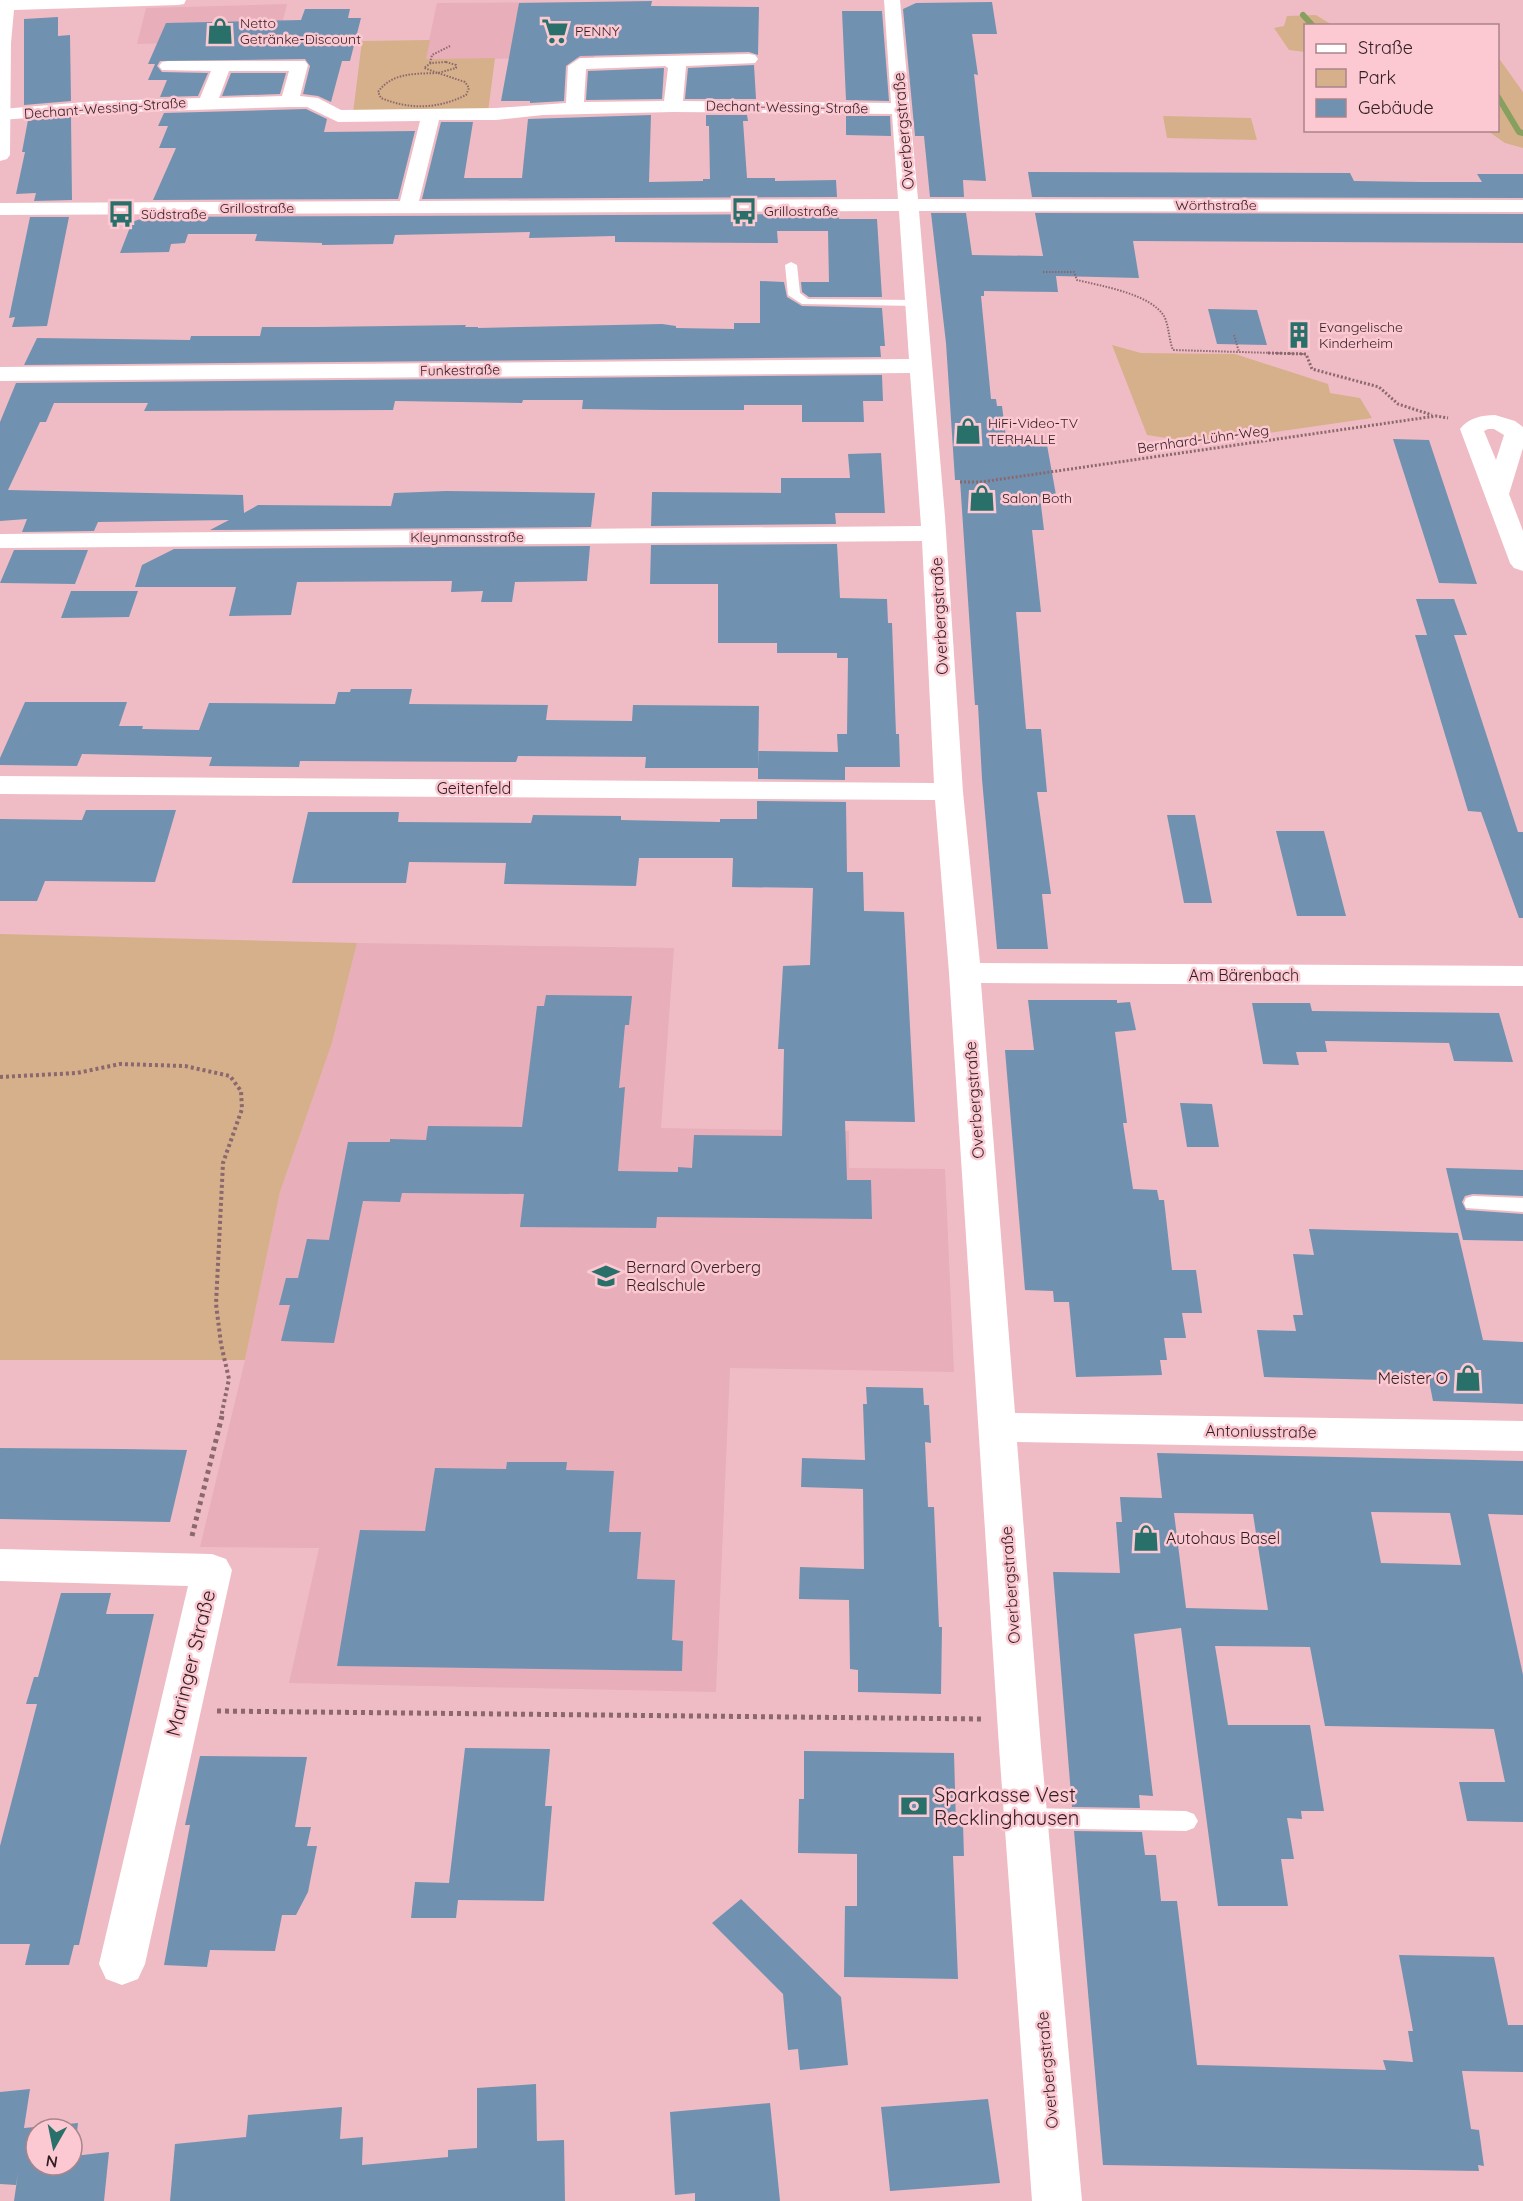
<svg xmlns="http://www.w3.org/2000/svg" width="1523" height="2201" viewBox="0 0 1523 2201" font-family="Quicksand,sans-serif">
	<rect width="100%" height="100%" fill="#efbcc5"/>
	<!-- built -->
	<path fill="#e8aeb9" d="M598 2 594 58 425 59 437 3Z
		M287 4 278 41 137 44 146 8Z
		M357 943 674 948 661 1128 849 1131V1168L945 1169 954 1372 730 1368 716 1692 289 1683 319 1548 200 1547 245 1360 280 1192 332 1043Z"/>
	<!-- green -->
	<path fill="#d6b08b" d="M1316 15 1332 25 1306 26 1305 52 1289 50 1274 28 1284 26 1287 16Z
		M430 40 426 59 495 58 488 112 353 113 362 41Z
		M1498 57 1523 92V148L1505 143 1488 131 1498 130Z
		M1163 116 1251 118 1257 140 1167 138Z
		M1112 345 1141 353 1235 354 1328 384 1330 393 1360 398 1372 418 1199 443 1147 435Z
		M0 934 357 943 332 1043 280 1192 245 1360H0Z"/>
	<g fill="none" stroke-linecap="round" stroke-linejoin="round">
		<!-- stream -->
		<path stroke="#87a060" stroke-width="6" d="M1303 15 1313 26
			M1498 97 1519 132 1523 133"/>
	</g>
	<!-- building -->
	<path fill="#7092b0" fill-rule="evenodd" d="M652 1 651 6 759 7 758 55 749 52 580 56 566 66 564 101 530 103V101H501L519 3Z
		M992 2 997 34H972L978 75 974 74 986 181 963 180 964 197H930L924 136H915L903 9 916 3Z
		M305 9H350L348 18H361L350 61H342L331 102 318 96 303 94 310 66 305 59 160 61 157 66 162 72 208 73 198 96 160 97 167 80H148L155 64H148L166 23 301 20Z
		M842 11H882L889 101 846 100Z
		M58 17V36L70 35 71 101 24 105V19Z
		M754 65 756 99H685L688 68Z
		M664 68 662 99 586 100 588 71Z
		M231 73H286L280 94 222 96Z
		M306 109 327 119 324 132 415 131 398 199 153 200 176 148H159L168 126H158L164 113Z
		M651 115 649 182 703 181V179H710L709 126H706V115H747L748 121H743L747 178H775V181L836 180 837 197 422 199 441 122H473L464 178H522L528 119Z
		M846 116H890L891 136 846 135Z
		M71 117 72 200 34 201 36 193 16 194 25 152H22L28 120Z
		M1028 172 1350 173 1354 181 1422 182H1482L1477 174H1523V198L1032 197Z
		M931 213H966L972 255 1043 256 1035 213 1523 214V243L1133 241 1139 278 1056 276 1058 292 984 291V296H981L991 399H996L997 406H1002L1007 445H1047L1056 495 1040 497 1044 530H1032L1041 612H1016L1026 729H1041L1047 792H1037L1051 894H1042L1048 949H997L982 779 978 705H975L960 480H955L946 343Z
		M838 214 839 219H877L882 297H809L802 292 801 282H829L828 231H777L778 243 615 242V236L529 238 530 232 395 235 393 244 322 245V243L255 241 257 234H188L185 243 171 244 169 252 120 253 132 222 146 217Z
		M30 217H69L47 326 12 327 15 317 9 318Z
		M760 281 784 282 787 297 802 306 882 308 885 346H880L881 357 24 365 37 338 190 340 191 336H260L262 327H316L466 325 465 327H478V328L662 324 676 326V328L734 329V323H760Z
		M1208 309 1257 310 1267 345 1217 344Z
		M882 375 883 401H863L864 422H802V405H744V410H662L582 409 583 400H523L522 403 395 401 393 410 144 411 148 403H54L46 422H40L8 490 243 495 244 513 258 505 391 506 394 493 446 491 595 493 591 527 210 530 229 520 98 522 94 531 22 532 27 519 0 521V422L16 383Z
		M1393 439 1429 440 1477 584 1439 583Z
		M881 453 885 513H835L836 524 651 526 652 492 781 493V478H850L848 454Z
		M837 544 840 598 887 599 888 623H892L896 734H899L900 767H845V780L758 779V751L838 752 837 734H847L848 658H837V653H777V643H718V584H650L651 545Z
		M590 546 587 581 515 582 512 602H481L483 591 451 592 452 581 297 582 291 615 229 616 236 587H135L142 565 174 549Z
		M14 550H88L75 584 0 583Z
		M71 591H138L129 617 61 618Z
		M1416 599H1454L1467 635H1454L1518 832H1523V918H1519L1481 812 1468 811 1415 635H1427Z
		M351 689H412L409 704 548 705 546 720 632 721 633 705 759 706 758 768H645L646 757 518 756 516 762 300 761 299 767 209 766 212 757 82 754 77 766 0 765V758L25 702H127L119 726H143L142 729 199 730 209 703 335 704 338 692H350Z
		M757 801 846 802 847 872H863L864 911 904 912 915 1122 845 1121 847 1180H871L872 1219 657 1217 656 1228 520 1227 524 1194 402 1193 400 1202 363 1201 334 1343 281 1341 290 1305H279L286 1278H298L307 1239 329 1240 348 1142H390V1139L426 1140 428 1126 522 1127 537 1006H544L546 995 632 996 629 1025H625L619 1088 625 1087 618 1171 678 1172V1167L692 1168 694 1135 782 1136 784 1049H778L783 966 810 965 813 888 732 887 733 858H639L636 886 504 884 506 863 409 862 406 883H292L308 812H399L398 822 531 823 533 815 621 816V820L720 822V819H757Z
		M86 810H176L155 882 45 881 37 901H0V819L82 820Z
		M1167 815H1195L1212 903H1184Z
		M1276 831H1324L1346 916H1297Z
		M1028 1000H1117V1003L1130 1002 1136 1030 1115 1032 1127 1123H1123L1133 1189 1157 1190 1159 1200H1164L1172 1270H1196L1202 1313H1182L1186 1338H1164L1167 1360H1160L1162 1375 1076 1377 1069 1302H1054L1053 1291 1025 1290 1005 1050H1034Z
		M1252 1003H1310L1312 1011 1499 1013 1513 1062 1454 1061 1449 1043 1325 1041 1327 1052H1296L1299 1065 1263 1064Z
		M1180 1103 1212 1104 1219 1147H1187Z
		M1446 1168 1523 1170V1196L1473 1194 1465 1196 1462 1202 1466 1210 1523 1214V1241L1463 1240Z
		M1309 1229 1458 1233 1483 1340 1523 1342V1404L1433 1401 1429 1381 1264 1377 1257 1330 1296 1331 1293 1315H1303L1293 1254 1314 1255Z
		M866 1387 923 1388 924 1405H929L931 1443 925 1442 928 1507H934L939 1627H942L941 1694 858 1692V1670L850 1669 849 1600 799 1599 800 1567 864 1569 863 1489 801 1487 802 1458 865 1460 863 1404H867Z
		M0 1448 122 1449 187 1450 170 1522 0 1519Z
		M1157 1453 1523 1461V1515L1488 1514 1523 1675V1822L1467 1821 1459 1782H1505L1494 1729 1325 1726 1310 1647 1215 1646 1228 1725H1310L1324 1811H1301L1302 1819 1287 1818 1294 1859H1281L1288 1906H1218L1181 1628 1134 1634 1153 1796 1139 1795 1140 1808 1072 1807 1053 1572 1120 1573 1116 1522H1122L1120 1497 1162 1498ZM1371 1512 1450 1513 1461 1565 1381 1563ZM1174 1513 1253 1514 1268 1610 1186 1608Z
		M507 1462H567L566 1470 614 1471 609 1532H641L637 1579 675 1580 672 1640 683 1641 682 1671 337 1666 360 1530 425 1531 435 1468 506 1469Z
		M61 1593H111L106 1614H154L79 1945H74L69 1965H25L30 1944H0V1846L37 1704H26L34 1677H38Z
		M465 1748 550 1749 545 1806H552L544 1901 458 1900 456 1918H411L415 1882 449 1883Z
		M804 1751 954 1753 956 1825 963 1824 964 1856H953L958 1979 844 1977 845 1906H857V1854L798 1853 799 1799H804Z
		M200 1756 307 1757 295 1827H311L307 1846H317L308 1892 296 1915H282L275 1951 210 1950 207 1967 164 1965 190 1825H185Z
		M1074 1831 1142 1832 1145 1855H1156L1161 1901H1177L1197 2065 1386 2070 1383 2060 1413 2062 1408 2031H1413L1399 1955 1494 1957 1508 2025H1523V2072L1462 2071 1471 2129 1479 2130 1484 2166 1478 2165 1479 2171 1103 2165Z
		M741 1899 841 1997 848 2065 800 2070 798 2049 788 2050 783 1994 712 1923Z
		M536 2084 537 2141 564 2140 565 2201H170L175 2144 246 2137 248 2115 342 2107 340 2139 363 2137 362 2165 448 2157V2150L477 2148V2088Z
		M30 2089 24 2128 78 2123 74 2156 109 2152 104 2201H14L18 2173 16 2185 0 2184V2092ZM36 2129H72V2165H36Z
		M988 2099 1000 2183 890 2191 881 2107Z
		M770 2103 780 2201H695V2193L675 2195 670 2112Z"/>
	<g fill="none" stroke-linecap="round" stroke-linejoin="round">
		<!-- path-far3 -->
		<path stroke="#8a686e" stroke-width="2" stroke-dasharray="1.5 1.5" stroke-linecap="butt" d="M446 62 456 65V68L438 73 424 68 431 63Z
			M430 63 432 55 450 46
			M438 73 465 82 469 88 466 95C438 109 410 110 381 98L378 92C392 72 416 74 438 73Z
			M1043 272H1074L1077 280C1101 286 1153 294 1165 318 1169 328 1169 340 1173 350L1306 354
			M1234 335 1239 352"/>
		<!-- path-far2 -->
		<path stroke="#8a686e" stroke-width="3" stroke-dasharray="2 2" stroke-linecap="butt" d="M1268 353 1306 354 1312 369 1379 387 1398 404 1432 415
			M960 482H981L1436 416 1448 418"/>
		<!-- path-far1 -->
		<path stroke="#8a686e" stroke-width="4" stroke-dasharray="3 3" stroke-linecap="butt" d="M0 1077 77 1073 120 1064 185 1066 230 1076 241 1091 242 1109 223 1163 216 1304 221 1344 229 1379 221 1417"/>
		<!-- path -->
		<path stroke="#8a686e" stroke-width="5" stroke-dasharray="4 4" stroke-linecap="butt" d="M192 1536 222 1416
			M217 1711 981 1719"/>
		<!-- service -->
		<path fill="#fff" fill-rule="evenodd" d="M791 262 797 265 800 293 808 299 916 300 922 303 916 306 802 304 788 295 785 265Z
			M1473 1196 1523 1198V1212L1466 1208 1464 1203 1466 1198Z
			M1026 1808 1186 1811 1194 1814 1198 1821 1194 1828 1186 1831 1026 1828 1018 1825 1014 1818 1018 1811Z"/>
		<!-- minor -->
		<path fill="#fff" fill-rule="evenodd" d="M884 0H900L918 199 1523 200V212L919 211 945 517 963 792 980 963 1523 966V986L981 983 1015 1413 1523 1421V1451L1017 1442 1041 1747 1082 2201H1032L999 1747 949 973 935 800 0 794V776L934 783 922 541 0 548V534L921 526 910 373 0 381V367L909 359 899 211 0 215V203L400 201 420 121 338 122 307 107H290L97 113 0 120V110L2 109 97 101 200 98 211 71 162 70 159 66 162 62 168 61H305L308 65 300 96 318 98 341 110 496 108 566 103 568 66 580 58 749 54 755 55 758 59 755 63 686 66 683 101 891 103ZM665 66 668 68 664 101 584 102 586 69ZM229 71H289L282 96 219 98ZM673 112 892 114 898 199 419 201 439 120H496L543 115Z
			M1495 415 1515 421 1523 427V448L1509 494 1523 531V571L1514 568 1510 563 1460 429C1468 418 1482 415 1495 415ZM1488 429H1494L1504 435 1496 460 1484 431Z
			M0 1549 212 1554 226 1559 232 1570 145 1964 138 1979 122 1985 106 1979 99 1964 188 1586 0 1581Z"/>
		<!-- tertiary -->
		<path fill="#fff" fill-rule="evenodd" d="M0 0H186L184 4 178 5 14 10 11 43 10 155 7 159 0 161Z"/>
	</g>
	<!-- icons -->
	<defs>
		<symbol id="shop-bare" viewBox="-9 -9 18 18"><path d="M-5-2.5h2.3a2.7 3.5 0 0 1 5.4 0H5L5.5 6h-11ZM-1.5-2.5h3a1.5 2.3 0 0 0-3 0Z" fill="#287069" stroke="#fcc8d2" stroke-width="2.5" paint-order="stroke"/></symbol>
		<symbol id="supermarket-bare" viewBox="-9 -9 18 18"><path d="M-6-5.5h2.5l.6 2H6L4.5 2H-2.5L-4.4-4H-6ZM-1.5 3.2a1.3 1.3 0 1 0 .1 0ZM3 3.2a1.3 1.3 0 1 0 .1 0Z" fill="#287069" stroke="#fcc8d2" stroke-width="2.5" paint-order="stroke"/></symbol>
		<symbol id="bus-bare" viewBox="-9 -9 18 18"><path d="M-5-6H5V4H4V6H2V4H-2V6H-4V4H-5ZM-3.5-4V0h7V-4ZM-3.5 1.2v1.5H-2V1.2ZM2 1.2v1.5H3.5V1.2Z" fill="#287069" stroke="#fcc8d2" stroke-width="2.5" paint-order="stroke"/></symbol>
		<symbol id="building-bare" viewBox="-9 -9 18 18"><path d="M-4-6H4V6H1V3H-1V6H-4ZM-2.5-4.3h1.7v1.8h-1.7ZM.8-4.3h1.7v1.8H.8ZM-2.5-1h1.7V.8h-1.7ZM.8-1h1.7V.8H.8Z" fill="#287069" stroke="#fcc8d2" stroke-width="2.5" paint-order="stroke"/></symbol>
		<symbol id="school-bare" viewBox="-9 -9 18 18"><path d="M0-5L7-2L0 1L-7-2ZM-4 1L0 2.5L4 1V4Q0 6-4 4Z" fill="#287069" stroke="#fcc8d2" stroke-width="2.5" paint-order="stroke"/></symbol>
		<symbol id="bank-bare" viewBox="-9 -9 18 18"><path d="M-6-4H6V4H-6ZM0-2.3a2.3 2.3 0 1 0 0 4.6a2.3 2.3 0 1 0 0-4.6Z" fill="#287069" stroke="#fcc8d2" stroke-width="2.5" paint-order="stroke"/></symbol>
	</defs>
	<g fill-rule="evenodd">
		<use href="#shop-bare" x="201" y="12" width="38" height="38"/>
		<use href="#supermarket-bare" x="536" y="12" width="38" height="38"/>
		<use href="#bus-bare" x="725" y="192" width="38" height="38"/>
		<use href="#bus-bare" x="102" y="195" width="38" height="38"/>
		<use href="#building-bare" x="1280" y="316" width="38" height="38"/>
		<use href="#shop-bare" x="949" y="412" width="38" height="38"/>
		<use href="#shop-bare" x="963" y="479" width="38" height="38"/>
		<use href="#school-bare" x="587" y="1257" width="38" height="38"/>
		<use href="#shop-bare" x="1449" y="1359" width="38" height="38"/>
		<use href="#shop-bare" x="1127" y="1519" width="38" height="38"/>
		<use href="#bank-bare" x="895" y="1787" width="38" height="38"/>
	</g>
	<g text-anchor="middle" dominant-baseline="central" stroke-width="5" stroke-linejoin="round" paint-order="stroke">
		<!-- far-poi labels -->
		<g font-size="14" fill="#301e21" stroke="#fcc8d2" text-anchor="start">
			<text x="240" y="23">Netto<tspan x="240" dy="16">Getränke-Discount</tspan></text>
			<text x="575" y="31">PENNY</text>
			<text x="764" y="211">Grillostraße</text>
			<text x="141" y="214">Südstraße</text>
			<text x="1319" y="327">Evangelische<tspan x="1319" dy="16">Kinderheim</tspan></text>
			<text x="988" y="423">HiFi-Video-TV<tspan x="988" dy="16">TERHALLE</tspan></text>
			<text x="1002" y="498">Salon Both</text>
		</g>
		<!-- far-street labels -->
		<g font-size="14" fill="#301e21" stroke="#fcc8d2">
			<text transform="translate(787 107) rotate(1)">Dechant-Wessing-Straße</text>
			<text transform="translate(105 108) rotate(-4)">Dechant-Wessing-Straße</text>
			<text x="1216" y="205">Wörthstraße</text>
			<text x="257" y="208">Grillostraße</text>
			<text transform="translate(460 370) rotate(-1)">Funkestraße</text>
			<text transform="translate(1203 439) rotate(-8)">Bernhard-Lühn-Weg</text>
			<text x="467" y="537">Kleynmansstraße</text>
		</g>
		<!-- street labels -->
		<g font-size="16" fill="#301e21" stroke="#fcc8d2">
			<text transform="translate(903 131) rotate(-95)">Overbergstraße</text>
			<text transform="translate(939 616) rotate(-93)">Overbergstraße</text>
			<text x="474" y="788">Geitenfeld</text>
			<text x="1244" y="975">Am Bärenbach</text>
			<text transform="translate(974 1100) rotate(-94)">Overbergstraße</text>
			<text transform="translate(1261 1431) rotate(1)">Antoniusstraße</text>
			<text transform="translate(1010 1585) rotate(-94)">Overbergstraße</text>
			<text transform="translate(1047 2070) rotate(-95)">Overbergstraße</text>
		</g>
		<!-- poi labels -->
		<g font-size="16" fill="#301e21" stroke="#fcc8d2" text-anchor="start">
			<text x="626" y="1267">Bernard Overberg<tspan x="626" dy="18">Realschule</tspan></text>
			<text x="1448" y="1378" text-anchor="end">Meister O</text>
			<text x="1166" y="1538">Autohaus Basel</text>
		</g>
		<!-- near-street labels -->
		<g font-size="20" fill="#301e21" stroke="#fcc8d2">
			<text transform="translate(190 1663) rotate(-76)">Maringer Straße</text>
		</g>
		<!-- near-poi labels -->
		<g font-size="20" fill="#301e21" stroke="#fcc8d2" text-anchor="start">
			<text x="934" y="1794">Sparkasse Vest<tspan x="934" dy="23">Recklinghausen</tspan></text>
		</g>
	</g>
	<!-- legend -->
	<rect x="1304" y="24" width="195" height="108" fill="#fcc8d2" stroke="#aa848b" stroke-width="1.5"/>
	<rect x="1316" y="44" width="30" height="9" fill="#ffffff" stroke="#aa848b" stroke-width="1.5"/>
	<text x="1358" y="54" font-size="18" fill="#301e21">Straße</text>
	<rect x="1316" y="69" width="30" height="18" fill="#d6b08b" stroke="#aa848b" stroke-width="1.5"/>
	<text x="1358" y="84" font-size="18" fill="#301e21">Park</text>
	<rect x="1316" y="99" width="30" height="18" fill="#7092b0" stroke="#aa848b" stroke-width="1.5"/>
	<text x="1358" y="114" font-size="18" fill="#301e21">Gebäude</text>
	<!-- north arrow -->
	<g transform="translate(54 2147) rotate(189)"><circle r="28" fill="#fcc8d2" stroke="#aa848b" stroke-width="1.5"/>
	<path d="M0-4.5L10 22L0 15L-10 22Z" fill="#287069"/>
	<text y="-9" font-size="16" font-weight="bold" text-anchor="middle" fill="#301e21">N</text>
	</g>
</svg>
